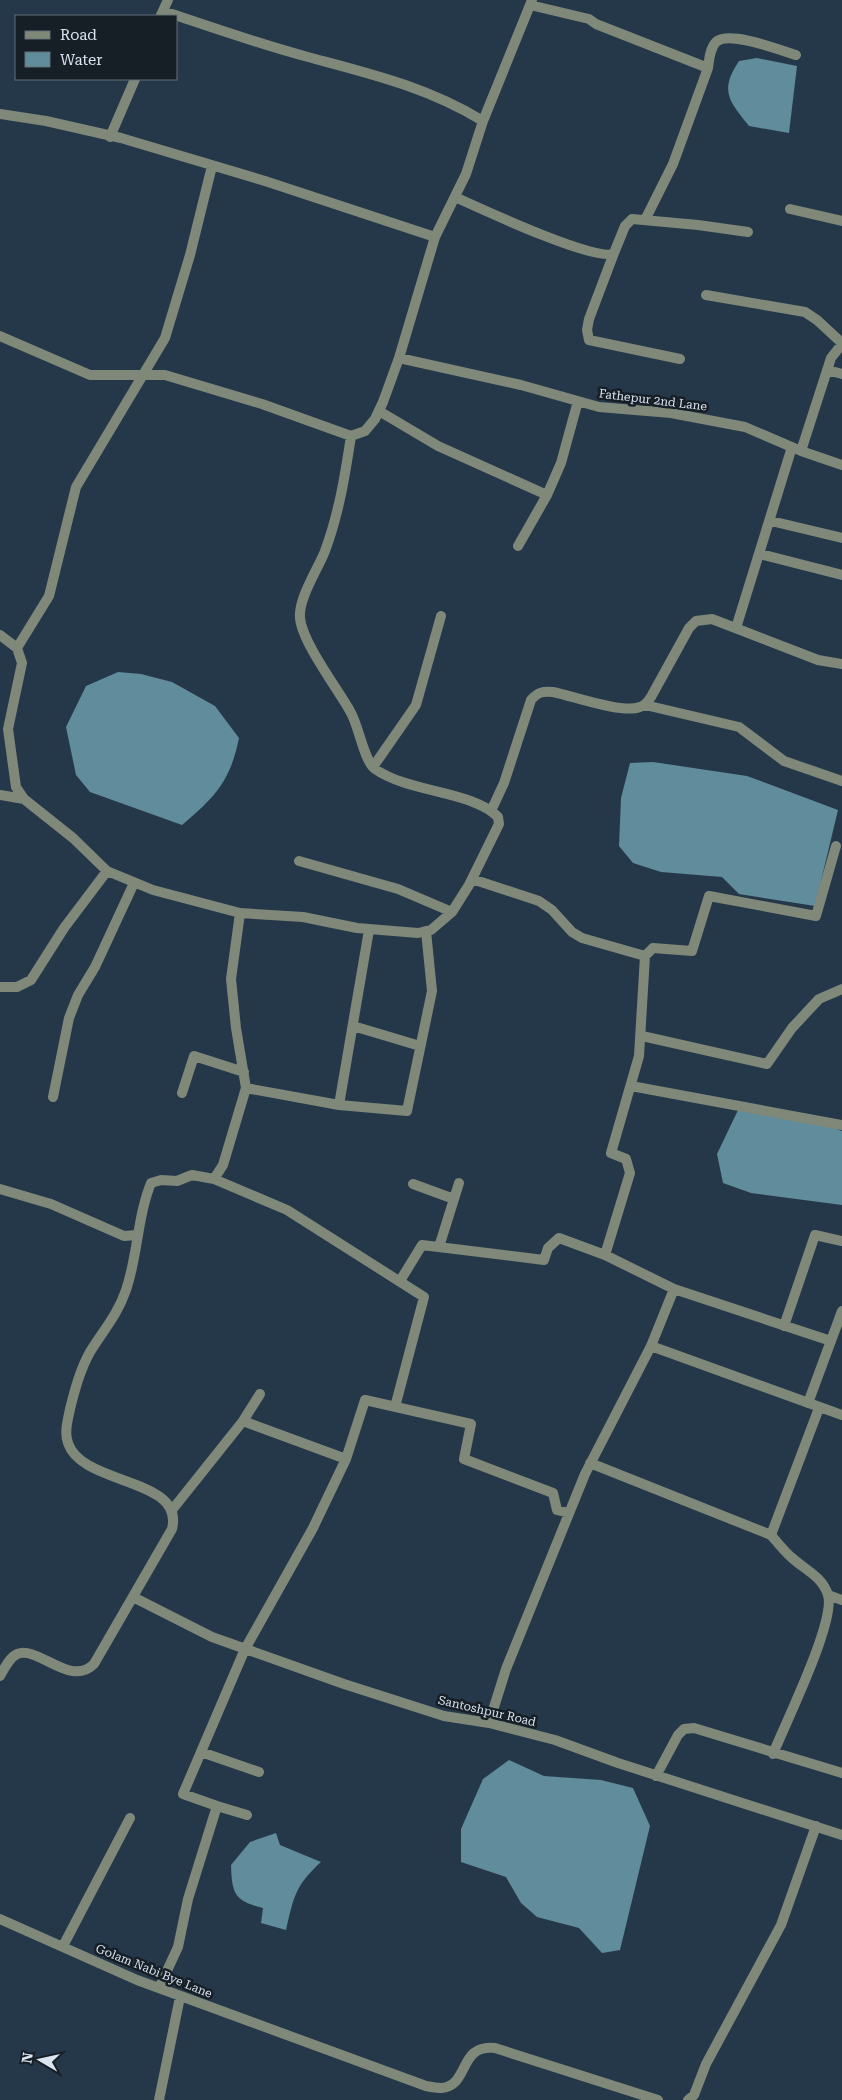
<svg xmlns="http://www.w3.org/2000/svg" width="842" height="2100" viewBox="0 0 842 2100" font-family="'Roboto Serif',serif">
	<rect width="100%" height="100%" fill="#253849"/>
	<!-- water -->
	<path fill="#608c9b" d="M757 58 797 66 789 133 749 126C729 101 719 91 739 61Z
		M118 672 141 674 172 682 215 706 239 738C230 782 215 797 182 825L90 792 76 775 66 727 86 686Z
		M653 762 747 776 838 810 815 906 739 894 722 877 661 872 633 863 619 846 621 798 630 763Z
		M739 1108 811 1119 842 1131V1205L751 1193 723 1183 717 1154Z
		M509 1760 544 1776 601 1780 633 1788 650 1826 620 1950 602 1953 579 1928 537 1917 521 1903 506 1877 461 1862V1829L483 1779Z
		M276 1833 280 1845 321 1862C295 1886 294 1896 286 1930L261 1923 263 1908C234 1901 232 1893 231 1865L250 1842Z"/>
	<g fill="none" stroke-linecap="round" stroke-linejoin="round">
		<!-- street -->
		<path stroke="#7f8879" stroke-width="10" d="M530 5 589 19 596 24 708 68C709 60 710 48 716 42 729 30 780 50 796 55
			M163 11C211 27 259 44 308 57 371 74 427 87 483 121
			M161 15 168 0
			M0 114 46 121 121 138 265 181 435 237
			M110 137 135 79
			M455 197C477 207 599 264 614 253L625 226 632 219 698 225 748 232
			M790 209 842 221
			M645 220 673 164 708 68
			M614 253 589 319 587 330 589 340 680 359
			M706 295 805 312 817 320 842 343
			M0 336 90 375H165L262 404 351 436 365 431 375 419 383 402 399 358 435 237 466 174 483 121 532 0
			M399 358 521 385 599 407 671 413 745 427 801 451 842 465
			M827 370 842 374
			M379 411 438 446 547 495
			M801 451 831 358 842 344
			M771 521 842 538
			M518 546 547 495 561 463 578 401
			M760 554 842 575
			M736 628 792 447
			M0 635 17 648 22 663 8 729 16 787 24 799 73 838 107 871 153 890 240 913 303 917 357 928 418 933 431 930 452 912 469 885 499 824 498 817C473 791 409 793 375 769 364 761 359 726 350 711 337 688 302 642 300 618 298 599 318 569 325 551 339 513 345 476 351 436
			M17 648 49 596 76 487 165 338 190 255 212 166
			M645 705 739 727 784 761 842 781
			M373 767 416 705 441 616
			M0 795 24 799
			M491 811 504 783 531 700C538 692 543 691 553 692 573 696 622 714 640 707 646 705 648 701 651 697L689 628 696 621 712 619 818 660 842 664
			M299 861 398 889 452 912
			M472 879 539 901 552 910 572 932 582 938 645 956
			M0 987H17L31 980 64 928 107 871
			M353 1026 420 1046
			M642 1036 767 1064 792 1028 819 999 842 989
			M631 1086 842 1125
			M246 1088 339 1105 369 930
			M182 1093 194 1056 244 1072
			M53 1097 69 1018 78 995 95 967 134 883
			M339 1105 407 1111 432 991 426 931
			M214 1179 287 1210 424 1297 395 1407
			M413 1184 454 1199
			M0 1189 51 1204 124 1236 137 1235
			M439 1247 459 1183
			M400 1281 422 1245 544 1260 548 1248 559 1238 605 1255
			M784 1326 815 1235 842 1241
			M831 1341 674 1289 605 1255 630 1173 626 1159 611 1153 639 1056 645 956 653 948 692 951 709 896 816 916 836 846
			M651 1346 842 1415
			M808 1403 842 1311
			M243 1421 346 1459
			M590 1463 771 1535C777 1542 784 1551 791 1557 805 1570 822 1576 828 1595 836 1621 785 1724 773 1754
			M172 1510 243 1421 260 1394
			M771 1535 819 1408
			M828 1595 842 1600
			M133 1597 212 1637 344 1684 444 1716 489 1723 555 1740 618 1763 842 1835
			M0 1676C4 1669 9 1658 17 1654 38 1645 70 1688 94 1664L172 1529C185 1477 82 1486 68 1443 64 1432 68 1419 70 1409 75 1389 80 1370 90 1352 103 1331 118 1314 126 1290 138 1255 137 1218 151 1183L161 1180 177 1181 192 1175 214 1179 223 1165 246 1088 236 1028 231 979 240 913
			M489 1723 506 1669 585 1474 651 1346 674 1289
			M201 1752 259 1772
			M656 1776 678 1735 684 1729 694 1728 842 1773
			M217 1806 247 1815
			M0 1919 137 1980 426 2086C431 2087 437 2088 442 2088 470 2085 458 2044 495 2048L658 2100
			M63 1946 130 1818
			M159 1988 178 1947 188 1899 217 1806 183 1794 245 1649 313 1528 346 1459 365 1400 471 1424 464 1459 553 1493 557 1510 569 1513
			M159 2100 180 1997
			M688 2100 694 2095 706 2064 781 1925 816 1826"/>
	</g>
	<g text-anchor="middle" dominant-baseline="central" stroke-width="5" stroke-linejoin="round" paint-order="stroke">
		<!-- street labels -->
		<g font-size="12" fill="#dae5f1" stroke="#161e26">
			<text transform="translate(653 400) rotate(7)">Fathepur 2nd Lane</text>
			<text transform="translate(487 1711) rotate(13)">Santoshpur Road</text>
			<text transform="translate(154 1971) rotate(22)">Golam Nabi Bye Lane</text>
		</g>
	</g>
	<!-- legend -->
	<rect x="15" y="15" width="162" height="65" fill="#161e26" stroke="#646e77"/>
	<rect x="25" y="31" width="25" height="8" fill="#7f8879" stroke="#646e77"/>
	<text x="60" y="40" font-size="15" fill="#dae5f1">Road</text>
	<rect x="25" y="52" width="25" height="15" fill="#608c9b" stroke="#646e77"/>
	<text x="60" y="65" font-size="15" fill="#dae5f1">Water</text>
	<!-- north arrow -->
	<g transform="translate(40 2060) rotate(279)" stroke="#161e26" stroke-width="4" paint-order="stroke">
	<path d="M0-4L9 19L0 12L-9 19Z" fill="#dae5f1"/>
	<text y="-8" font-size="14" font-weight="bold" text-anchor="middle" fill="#dae5f1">N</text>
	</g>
</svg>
